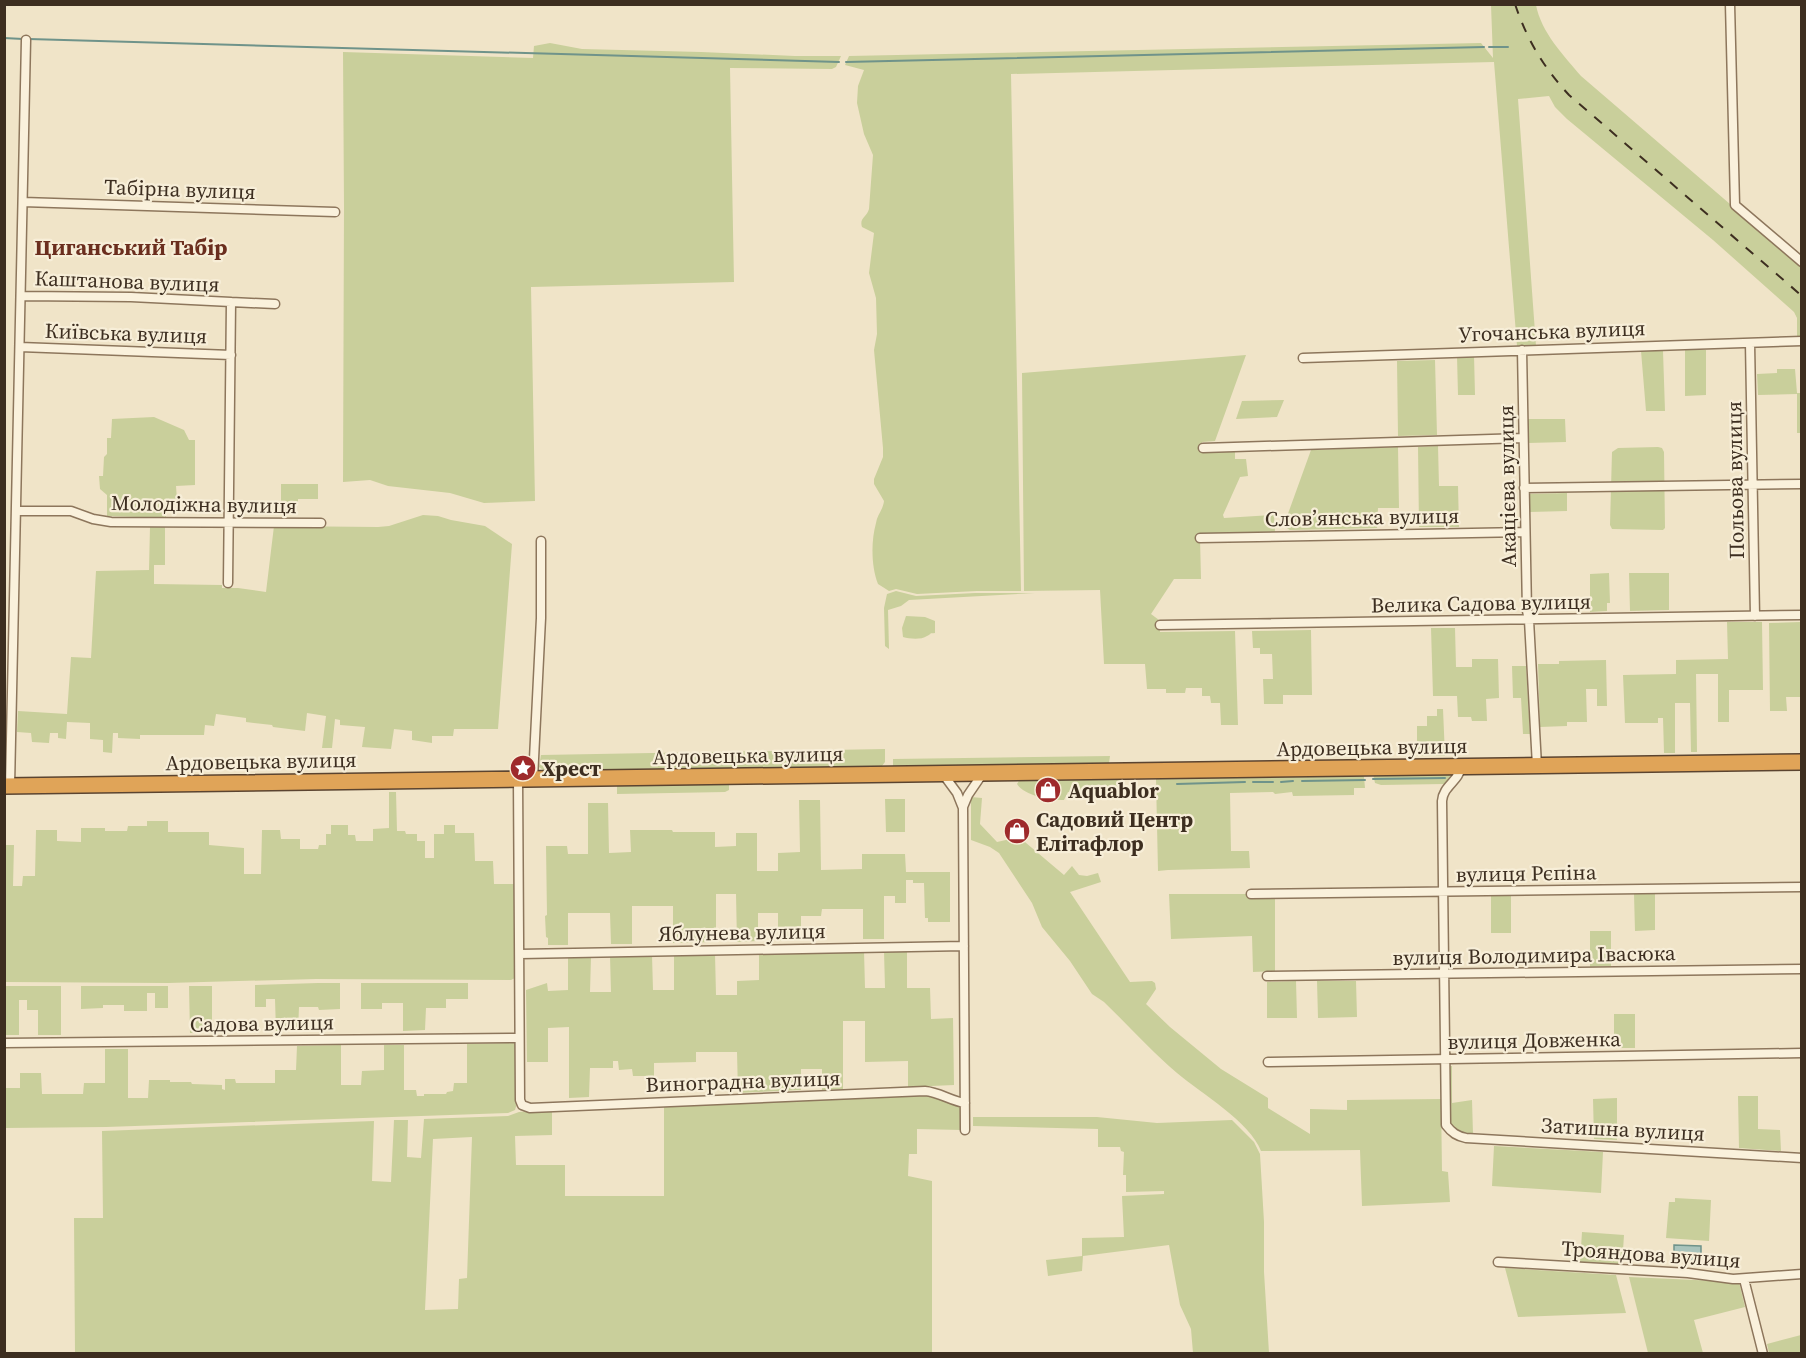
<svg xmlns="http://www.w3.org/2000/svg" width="1806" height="1358" viewBox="0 0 1806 1358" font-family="'Source Serif 4',serif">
	<rect width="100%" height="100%" fill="#f0e4c8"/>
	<!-- green -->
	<path fill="#c9cf9b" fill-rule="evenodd" d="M1491 5H1536C1541 32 1564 56 1581 76L1801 265V337H1797V318L1794 312 1713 240 1567 119 1555 107 1549 96 1518 99 1536 346H1517L1494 62 1011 74 1021 591H977L917 594 896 589 889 591 878 584C871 566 871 541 876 523 877 515 883 510 884 501L874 484V479L883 457V448L874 350 877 334 876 298 869 273 874 233 862 227C859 218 867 217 869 209L873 155 864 134 857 103 858 86 864 70 845 65 849 56 1481 43 1493 58Z
		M550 43 582 49 701 52 795 56H841L836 67 832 69 730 68 734 282 531 287 535 501 484 503 450 493 388 486 370 480 343 482 344 207 343 52 533 58 534 46Z
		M1685 350H1706V395L1685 396Z
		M1641 351H1663L1665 411H1646Z
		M1246 355 1215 441 1202 442V453L1235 451V459H1246L1248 476 1240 477 1223 515 1224 518 1274 515 1275 532 1225 533 1200 538 1201 579H1174L1151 614 1159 620 1160 632 1235 631 1238 725H1221L1220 703H1211L1210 696H1202V688H1186L1185 693H1166V689H1147L1145 664H1104L1100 590 1024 591 1022 373Z
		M1474 355 1475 395H1458L1457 356Z
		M1435 360 1437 435 1398 436 1397 361Z
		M1777 369H1795L1797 393H1801V433H1797V394L1758 395 1757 374 1777 373Z
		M1284 400 1277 417 1236 419 1242 401Z
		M154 417 184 430 189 440H195V485L176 486 177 500 166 501V518L107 516V495L100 489 99 476H103L104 457 107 454V438H111L112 419Z
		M1528 419H1565L1566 442 1528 443Z
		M1438 446 1439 486H1458L1459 527H1419L1418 447Z
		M1398 447 1399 508H1378L1377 528 1290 530 1285 527V522L1311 450Z
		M1658 447 1662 448 1664 452 1665 528 1663 530 1612 529 1610 525 1612 452 1618 448Z
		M281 484H318V499H298V502H281Z
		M1567 493V511L1530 512 1529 494Z
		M423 515 438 516 451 520 485 526 512 544 498 729H454L453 736H432V743L412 740V731L394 729 391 749 362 747 365 727 340 725V720L335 719 332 748H322L326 716 307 713 305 731 273 727 272 725 246 722V718L216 714 214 726 205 725 204 735H140V739L118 738V733H113L112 753 103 752V740L90 739V723L67 722 66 739 58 738V733H50L49 743 32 742 31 733 17 732 18 711 67 714 71 657 91 658 96 571 149 570 150 527H165V565H154V584L222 585V588H238L266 592 274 526 378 527 389 526Z
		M1609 573 1610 603H1607V611L1590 612V574Z
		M1629 573H1669V610L1630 611Z
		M896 591 916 596 975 593H1035L909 600 901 606 888 610 889 649 885 646 884 608 887 594Z
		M906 616 925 617 935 621V633C926 634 935 632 927 636 921 640 910 639 903 637L902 628Z
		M1727 622H1762L1763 690H1729V722H1718V674H1696L1697 752H1691L1690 703H1675V753H1664L1663 718H1658V723H1625L1623 675 1676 674V660L1728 659Z
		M1801 622V697H1786L1787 711H1770L1769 623Z
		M1431 628H1455L1456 667H1472V659H1498L1499 698 1486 699 1487 721H1472L1471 717H1458L1457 696H1433Z
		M1311 630 1312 695H1283V704H1264L1263 679H1273L1272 654H1260V648H1253L1252 631Z
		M1606 660 1607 706H1597V689H1586L1587 722H1567V726L1540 727 1538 664H1559V661Z
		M1512 666H1526L1530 734H1523L1521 698H1513Z
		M1437 709H1443L1445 756H1417V726H1427V716H1437Z
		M885 749V762L882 766 543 770 539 767 541 755Z
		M1110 756 1109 763 1106 765 893 766V759Z
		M1362 774 1364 777 1365 788H1354V795L1293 796 1292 792 1275 794 1273 792 1230 793 1231 851H1249L1250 868 1168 870 1158 871 1156 779Z
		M1373 774H1451V776L1444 784 1381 785 1375 783Z
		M1120 777C1121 787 1122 797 1111 799L1103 792H1068L1064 800C1049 800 1025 796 1017 784L1020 779Z
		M729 782V790L725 792 617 794V783Z
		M389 792H396L397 831H405L406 834H417V841H425V858H434V834H444V825H455V833H474L475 861H493L494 884H514L515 978 511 980 316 979 168 983 5 982V845H14L13 886H22L23 876H35L36 830H57V841L81 842V828H105V831H127L128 826H147V821H168V832H209V845L244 848V874H261L262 830H280L281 839H300V849H318L319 845H326V834H331V825H348V835H355L356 841H373V829L389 828Z
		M971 797 982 798 980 824 997 842 1019 837 1064 875 1072 866 1079 875 1087 876 1098 873 1101 882 1070 892 1130 982 1152 981 1155 983 1156 989 1146 1004 1170 1027 1221 1069 1268 1098V1108L1310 1134V1109L1347 1110V1100L1441 1099 1442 1171 1448 1172 1450 1202 1362 1206 1360 1150 1261 1151C1250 1122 1202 1094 1177 1073 1151 1051 1128 1025 1104 1002L1092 994 1070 961 1042 927 1032 903 999 853 990 847 971 840Z
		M885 799H905V832H886Z
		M799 800H820L821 870 862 869V854H905L906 872H950V922H928V918H925L924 883H913V880H906V903H895V896H884V939H863V909H822L821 916H801V940L778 941V913H758V941L737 942 736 894H716V942L673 943V906H632V944H611L610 913H568V945H548V938L546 937 545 916 547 915 546 846H567L568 854H588V803H608L609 853 631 852 630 830H672L673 832H715V847L736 846V833H757V871H778V853L800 852Z
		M1655 893V930L1635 931 1634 894Z
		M1169 894H1251L1275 896V971L1253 972 1252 936 1171 939Z
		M1491 895H1511V933H1491Z
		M1590 931H1611V966L1590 967Z
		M864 951 865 988H885L884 951H907V988H930L931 1019 953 1018 954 1085 908 1087V1061L865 1062V1021H843V1089L822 1090V1069H801V1090L738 1093 737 1052H696V1062L654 1063V1076H633L632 1069 619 1070 618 1061H613V1068H590L589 1097 569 1098V1027L548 1028V1062H527L526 990 547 983 548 991 568 990V957H591L590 992H611L610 956 652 955 653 990H674V955L715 954 716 995H737V981L759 980V953Z
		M1296 981 1297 1018H1267V982Z
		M1317 981H1356L1357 1017 1318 1018Z
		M318 983H340V1009L319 1010 318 1007H299L298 1031H276L275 999H266V1007H255V985Z
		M361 983H468V999H446V1008H426L425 1030 403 1031V1003H382V1009H361Z
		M5 986H61V1035H38V1010H27V1000H19V1035H5Z
		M81 986H168V1008H155V993H147V1011H124V1005H103V1008L81 1009Z
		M189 986H212V1033H190Z
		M1614 1014H1635V1048H1614Z
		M516 1043 517 1103 515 1110 508 1113 106 1127 5 1128 4 1088H20V1073H41L42 1094H83L84 1083H105V1049H128V1098H148L149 1080H170V1082H191L192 1084 222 1085V1089L225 1090V1079H235L236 1083H275V1070H296L297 1046 341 1045V1085H361L362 1071 384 1070V1045H404V1090H416L417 1096H424V1094H446L447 1092 453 1091 454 1083H467V1044Z
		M1448 1066H1452V1103L1472 1100 1473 1134 1459 1132 1449 1123Z
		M929 1095 961 1105 962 1130 917 1129V1154H909L908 1176 932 1181V1353H75L74 1218H103L102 1131 374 1121 372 1181 391 1182 394 1120H408L407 1157 421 1158 424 1119 508 1116 519 1112 552 1109V1135L515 1136 516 1165H565V1196H664V1105ZM472 1137 467 1278 459 1279 458 1309 425 1310 433 1139Z
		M1738 1096H1758V1129L1780 1130 1781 1151 1739 1148Z
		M1617 1098V1140L1594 1139 1593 1099Z
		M973 1117H1097L1157 1123 1232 1120 1254 1142 1260 1154 1264 1222V1272L1269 1353H1193L1191 1329 1180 1305 1169 1245 1083 1256 1082 1271 1048 1276 1046 1260 1082 1256V1238L1124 1237 1122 1196 1164 1194V1191L1126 1192V1175H1123L1124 1152 1121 1151 1120 1147H1098V1129L973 1126Z
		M1494 1146 1603 1152 1601 1193 1492 1186Z
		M1675 1198 1711 1200 1709 1241 1666 1238 1669 1202H1675Z
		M1582 1232 1624 1235 1622 1266 1580 1263Z
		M1505 1268 1616 1275 1626 1313 1518 1317Z
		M1629 1277 1739 1282 1745 1307 1694 1320 1703 1353H1648Z
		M1801 1335V1353H1769L1767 1344Z"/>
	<!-- water -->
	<path fill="#a9c4bc" stroke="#6f938a" stroke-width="1.5" d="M1674 1245 1701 1246V1261L1674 1260Z"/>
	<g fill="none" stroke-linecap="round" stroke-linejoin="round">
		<!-- stream -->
		<path stroke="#6f938a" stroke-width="2" d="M4 38 23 39
			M29 39 839 62
			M1489 47H1508
			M846 62 1484 47
			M1373 779 1445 778
			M1302 781 1365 780
			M1253 782H1273
			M1281 782 1293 781
			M1177 784 1245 782"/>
		<defs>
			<path id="street" d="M1730 4 1735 205 1802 262
				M23 202 335 212
				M21 296 131 297 231 302 228 583
				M231 302 275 304
				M1750 343 1755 616
				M20 347 231 355
				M1522 350 1527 611 1529 620 1537 766
				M1303 358 1802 341
				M1203 448 1523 438
				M1524 488 1802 484
				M17 511H71L93 519 111 522 321 523
				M1200 538 1525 532
				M1160 625 1802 615
				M1461 767C1459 781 1443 786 1442 801L1446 1125C1452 1133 1457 1136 1466 1138L1802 1158
				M943 774 957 793 963 808 965 1130
				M518 779 520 1100 522 1105 530 1108 925 1091C939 1092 951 1101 965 1103
				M533 779 541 618V541
				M10 786 26 40
				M963 807 968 795 983 773
				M1251 894 1802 887
				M520 954 964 946
				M1267 976 1802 969
				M4 1043 519 1038
				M1268 1062 1802 1053
				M1498 1262 1688 1273 1733 1279 1802 1274
				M1744 1279 1763 1354"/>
			<path id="highway" d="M4 786 1802 762"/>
		</defs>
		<!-- street casing -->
		<use href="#street" stroke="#8d765c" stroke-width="11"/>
		<!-- highway casing -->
		<use href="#highway" stroke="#5b4430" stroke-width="18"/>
		<!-- street -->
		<use href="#street" stroke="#faf1dc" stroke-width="8"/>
		<!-- highway -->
		<use href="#highway" stroke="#e0a458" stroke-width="15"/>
		<!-- rail -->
		<path stroke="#3d2e20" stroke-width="2" stroke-dasharray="10 10" stroke-linecap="butt" d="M1515 4C1527 40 1544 68 1569 95L1802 296"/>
	</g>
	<!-- icons -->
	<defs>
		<symbol id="sight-disc" viewBox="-11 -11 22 22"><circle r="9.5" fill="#9e2a2b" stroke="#f7eed8"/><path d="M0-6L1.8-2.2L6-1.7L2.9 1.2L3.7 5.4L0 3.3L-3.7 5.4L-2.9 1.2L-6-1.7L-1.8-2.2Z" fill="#fff"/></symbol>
		<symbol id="shop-disc" viewBox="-11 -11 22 22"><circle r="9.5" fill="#9e2a2b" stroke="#f7eed8"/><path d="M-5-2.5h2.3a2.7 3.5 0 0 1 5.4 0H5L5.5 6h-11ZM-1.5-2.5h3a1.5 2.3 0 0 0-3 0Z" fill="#fff"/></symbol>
	</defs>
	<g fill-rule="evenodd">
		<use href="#sight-disc" x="508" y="753" width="30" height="30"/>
		<use href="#shop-disc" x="1033" y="775" width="30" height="30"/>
		<use href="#shop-disc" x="1002" y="816" width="30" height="30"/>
	</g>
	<g text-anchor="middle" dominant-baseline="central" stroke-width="4.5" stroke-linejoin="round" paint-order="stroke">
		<!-- street labels -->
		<g font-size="21" fill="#3d2e20" stroke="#f7eed8">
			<text transform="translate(180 189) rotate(2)">Табірна вулиця</text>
			<text transform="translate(127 281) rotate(2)">Каштанова вулиця</text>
			<text transform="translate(1552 331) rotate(-2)">Угочанська вулиця</text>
			<text transform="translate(126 333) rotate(2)">Київська вулиця</text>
			<text transform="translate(1735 480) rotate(-91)">Польова вулиця</text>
			<text transform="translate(1507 486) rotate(-91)">Акацієва вулиця</text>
			<text transform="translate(204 504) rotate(1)">Молодіжна вулиця</text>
			<text transform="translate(1362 517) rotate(-1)">Словʼянська вулиця</text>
			<text transform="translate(1481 603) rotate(-1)">Велика Садова вулиця</text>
			<text transform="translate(1372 747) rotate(-1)">Ардовецька вулиця</text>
			<text transform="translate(748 755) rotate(-1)">Ардовецька вулиця</text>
			<text transform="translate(261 761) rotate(-1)">Ардовецька вулиця</text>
			<text transform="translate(1526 873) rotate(-1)">вулиця Рєпіна</text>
			<text transform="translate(742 932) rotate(-1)">Яблунева вулиця</text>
			<text transform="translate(1534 955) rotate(-1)">вулиця Володимира Івасюка</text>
			<text transform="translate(262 1023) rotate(-1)">Садова вулиця</text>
			<text transform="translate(1534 1040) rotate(-1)">вулиця Довженка</text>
			<text transform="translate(743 1081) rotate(-2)">Виноградна вулиця</text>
			<text transform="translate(1623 1129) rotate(3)">Затишна вулиця</text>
			<text transform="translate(1651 1254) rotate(4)">Трояндова вулиця</text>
		</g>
		<!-- poi labels -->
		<g font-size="21" font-weight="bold" fill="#3d2e20" stroke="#f7eed8" text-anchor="start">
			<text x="542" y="768">Хрест</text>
			<text x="1068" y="790">Aquablor</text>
			<text x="1036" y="819">Садовий Центр<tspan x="1036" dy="24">Елітафлор</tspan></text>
		</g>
		<!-- neighbourhood labels -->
		<g font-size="22" font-weight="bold" fill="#6b2e1e" stroke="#f7eed8">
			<text x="131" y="247">Циганський Табір</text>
		</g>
	</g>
	<!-- border -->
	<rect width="1806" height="1358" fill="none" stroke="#3d2e20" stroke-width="12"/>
</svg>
